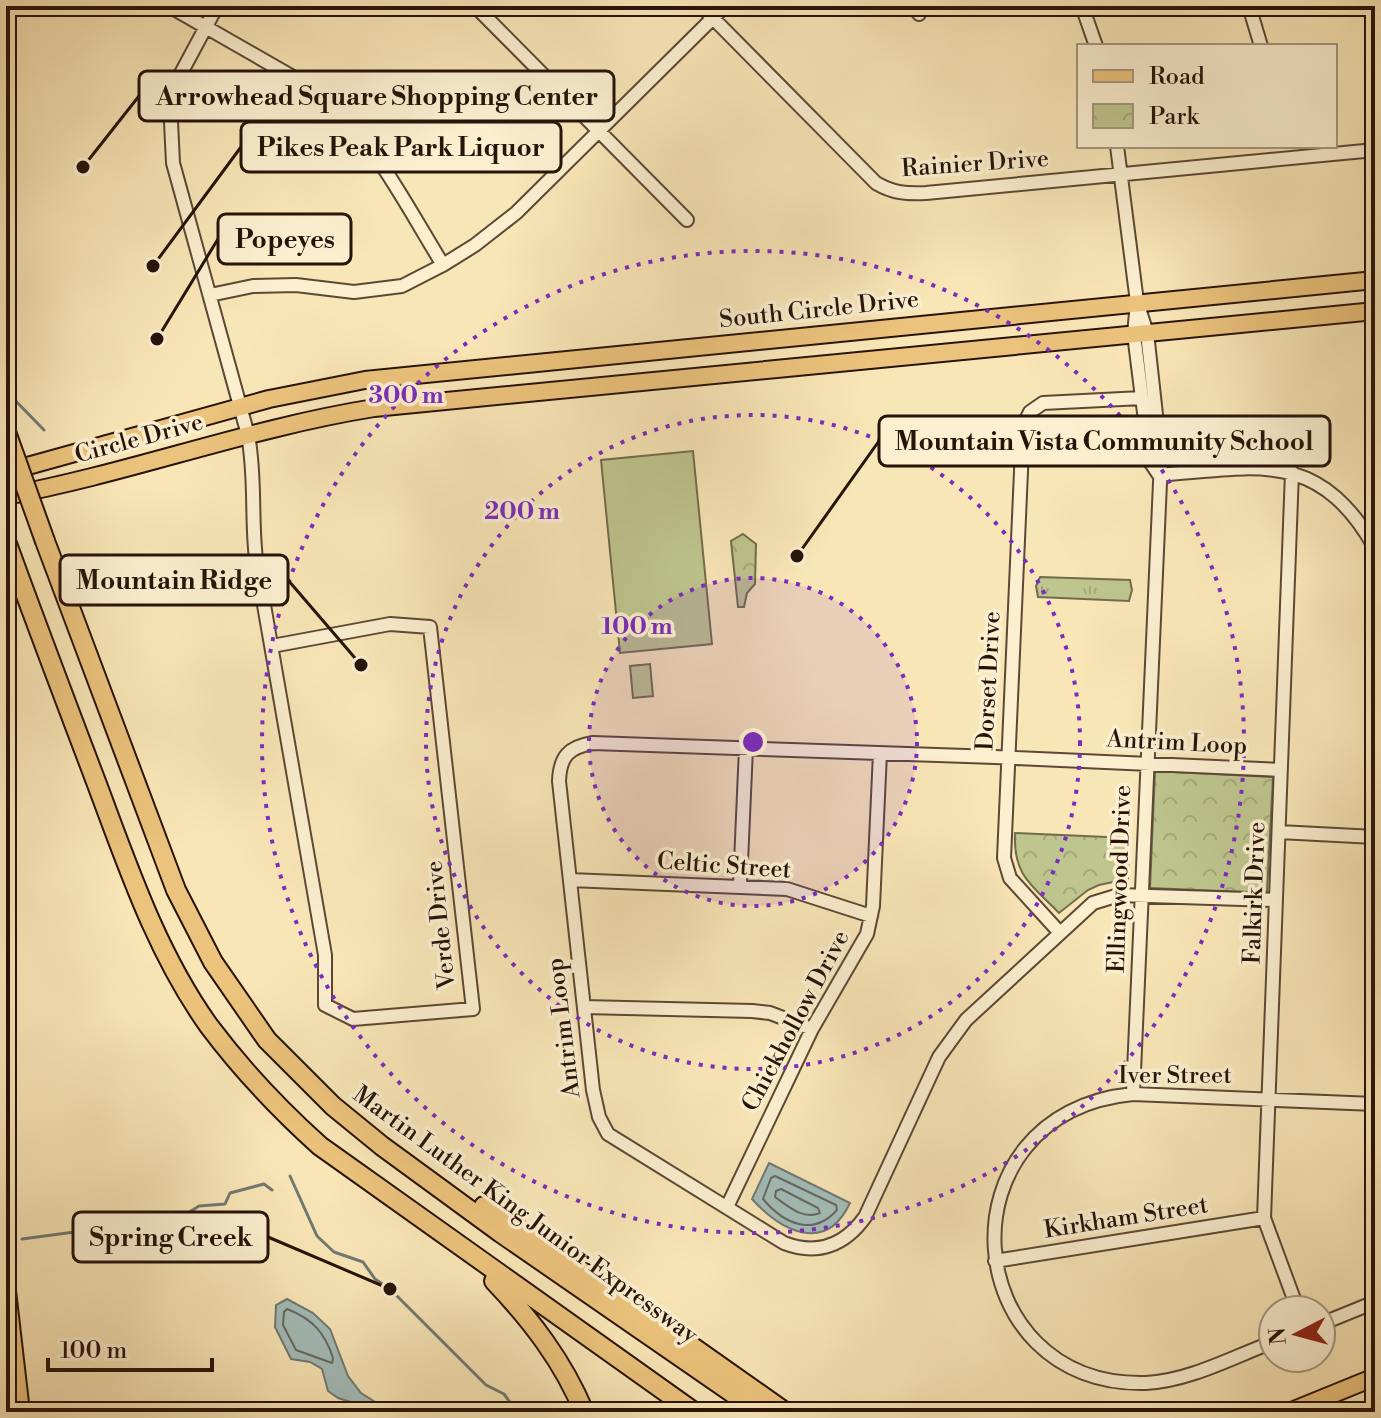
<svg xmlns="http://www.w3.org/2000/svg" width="1381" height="1418" viewBox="0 0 1381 1418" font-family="'Libre Bodoni',serif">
	<defs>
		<pattern id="grass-tufts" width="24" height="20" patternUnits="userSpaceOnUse" patternTransform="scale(2)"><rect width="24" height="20" fill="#bec58e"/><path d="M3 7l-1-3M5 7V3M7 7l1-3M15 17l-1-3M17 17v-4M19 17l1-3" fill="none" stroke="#a3a879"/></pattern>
		<pattern id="park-crowns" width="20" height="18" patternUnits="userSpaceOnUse" patternTransform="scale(2)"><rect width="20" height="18" fill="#bec58e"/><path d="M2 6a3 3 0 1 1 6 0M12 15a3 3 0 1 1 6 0" fill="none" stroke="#a3a879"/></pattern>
	</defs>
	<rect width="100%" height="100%" fill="#f9e6b7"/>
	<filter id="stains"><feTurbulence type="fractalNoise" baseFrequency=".0025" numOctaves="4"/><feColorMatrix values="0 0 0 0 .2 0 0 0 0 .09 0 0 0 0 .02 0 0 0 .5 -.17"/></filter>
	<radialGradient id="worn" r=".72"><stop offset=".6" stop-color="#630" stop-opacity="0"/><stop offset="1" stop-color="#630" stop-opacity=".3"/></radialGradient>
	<!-- grass -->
	<path fill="url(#grass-tufts)" stroke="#726c4c" stroke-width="2" d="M1040 577 1130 580 1132 590 1129 601 1038 597 1036 586Z"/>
	<!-- park -->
	<path fill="url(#park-crowns)" stroke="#726c4c" stroke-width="2" d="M743 534 756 544 755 584 747 593 744 607H738L731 541Z
		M1155 771 1273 777 1267 893 1150 888Z
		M1015 833 1129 838 1128 879 1099 885 1088 890 1059 913C1032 885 1013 876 1015 833Z"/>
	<!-- garden -->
	<path fill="#bec58e" stroke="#726c4c" stroke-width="2" d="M693 451 712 644 620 653 601 460Z
		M650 664 653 696 633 698 630 666Z"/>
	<!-- water -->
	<path fill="#a3bdba" stroke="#717974" stroke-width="2" d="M769 1163 850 1203C826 1254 782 1232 752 1199Z
		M287 1299 313 1313 330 1329 348 1376 361 1393 391 1412H365L354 1403 338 1398 328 1391 322 1369 310 1362 291 1359 275 1327 276 1305Z"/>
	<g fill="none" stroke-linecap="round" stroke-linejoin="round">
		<!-- shore -->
		<path stroke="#656862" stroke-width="2" d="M775 1176 836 1205 837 1210C813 1237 784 1224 763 1199L771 1178Z
			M781 1189 818 1208 820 1213C803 1220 789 1207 775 1197L776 1191Z
			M287 1309C313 1319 325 1333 333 1358L332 1363 296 1350 283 1325 284 1312Z"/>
		<!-- stream -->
		<path stroke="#717974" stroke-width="3" d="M6 391 44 430
			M290 1176 317 1236 334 1252 363 1262 375 1279 390 1289 486 1385 504 1394 517 1412
			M22 1239 135 1224 169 1225 199 1206 225 1204 230 1193 264 1184 272 1190"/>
		<defs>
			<path id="minor" d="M169 6 319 92C373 138 406 205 443 265
				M217 6 179 77 171 122 173 163 248 435C256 478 251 517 256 559L325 955V1005L353 1019 473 1009 430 627 390 624 272 646
				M475 6 687 220
				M701 6 876 183C893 193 906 194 926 193L1375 150
				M913 6 919 14
				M1082 6 1096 46
				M1249 6 1261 46
				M1117 146 1137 302 1134 334 1142 398 1151 463 1159 475
				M210 295 253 286 296 285 354 292 402 286 443 265 475 245 516 213 725 6
				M1292 472 1264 1218 1298 1310
				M1159 475C1257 467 1319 449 1375 548
				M1279 832 1375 837
				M570 880 787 889 871 916
				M740 885 746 748
				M1276 900 1119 895 1093 903 966 1020 939 1057 865 1217C845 1245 818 1256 784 1243L608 1134 599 1117 593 1090 559 781C560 756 569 747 593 743L995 757 1281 770
				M1060 933 1010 878 1004 858 1023 426 1030 412 1043 403 1142 398
				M584 1007 752 1011 770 1013 812 1029
				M1133 1094 1161 460 1147 333 1137 302
				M727 1207 812 1029 867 934 873 906 880 753
				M995 1261 1264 1218
				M1321 1324 1375 1302
				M1273 1342C1233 1357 1189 1381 1146 1383 957 1388 936 1113 1133 1094L1375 1104"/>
			<path id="major" d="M6 472 269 399 365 380 1375 280
				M6 496C130 473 249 428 374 408L1375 311
				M6 1282 21 1412
				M1289 1412 1375 1377"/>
			<path id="highway" d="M6 541C35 621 65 700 95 779 127 864 156 952 209 1026 242 1070 279 1109 320 1146L694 1412
				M45 541 176 890 213 962 267 1040 333 1106 382 1146 501 1233 760 1412
				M484 1206 663 1326 785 1412
				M494 1281C531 1320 563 1361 584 1412"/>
		</defs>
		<!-- minor casing -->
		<use href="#minor" stroke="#5c4835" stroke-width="16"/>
		<!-- major casing -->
		<use href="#major" stroke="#27130a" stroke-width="20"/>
		<!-- highway casing -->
		<use href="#highway" stroke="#27130a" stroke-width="22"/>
		<!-- minor -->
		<use href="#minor" stroke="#fbefd0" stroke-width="12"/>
		<!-- major -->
		<use href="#major" stroke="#ecc37c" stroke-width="16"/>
		<!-- highway -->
		<use href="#highway" stroke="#ecc37c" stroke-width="18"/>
		<defs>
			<path id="highway-bridge" d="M6 432 45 541"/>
		</defs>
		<!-- highway-bridge casing -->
		<use href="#highway-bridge" stroke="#27130a" stroke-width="22" stroke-linecap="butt"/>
		<!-- highway-bridge -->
		<use href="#highway-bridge" stroke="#ecc37c" stroke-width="18"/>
	</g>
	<!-- distance rings -->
	<circle cx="753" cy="742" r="164" fill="#7b2cbf" fill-opacity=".12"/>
	<g fill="none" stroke="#7b2cbf" stroke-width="4" stroke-dasharray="4 8">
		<circle cx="753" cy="742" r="164"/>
		<circle cx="753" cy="742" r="327"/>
		<circle cx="753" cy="742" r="491"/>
	</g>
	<g text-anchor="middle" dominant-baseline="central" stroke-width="7" stroke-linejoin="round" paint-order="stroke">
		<!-- street labels -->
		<g font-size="24" fill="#27130a" stroke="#fbefd0">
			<text transform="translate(975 164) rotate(-4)">Rainier Drive</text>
			<text transform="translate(819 310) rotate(-6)">South Circle Drive</text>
			<text transform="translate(139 439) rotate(-15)">Circle Drive</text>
			<text transform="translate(989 681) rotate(-87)">Dorset Drive</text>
			<text transform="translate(1177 743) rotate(3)">Antrim Loop</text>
			<text transform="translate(724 866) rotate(4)">Celtic Street</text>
			<text transform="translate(1120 879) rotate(-88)">Ellingwood Drive</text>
			<text transform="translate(1255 893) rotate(-88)">Falkirk Drive</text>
			<text transform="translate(441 925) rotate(-96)">Verde Drive</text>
			<text transform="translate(796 1021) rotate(-62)">Chickhollow Drive</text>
			<text transform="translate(564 1028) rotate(-97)">Antrim Loop</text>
			<text x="1175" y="1076">Iver Street</text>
			<text transform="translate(525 1215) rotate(36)">Martin Luther King Junior Expressway</text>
			<text transform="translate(1126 1218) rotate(-9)">Kirkham Street</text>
		</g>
	</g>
	<circle cx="753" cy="742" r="12" fill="#7b2cbf" stroke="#fbefd0" stroke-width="4"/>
	<g font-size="24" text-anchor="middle" font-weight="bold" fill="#7b2cbf" stroke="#fbefd0" stroke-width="7" stroke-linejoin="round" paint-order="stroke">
		<text x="406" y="403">300 m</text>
		<text x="522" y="519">200 m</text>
		<text x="637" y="634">100 m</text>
	</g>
	<!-- callouts -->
	<path fill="none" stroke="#27130a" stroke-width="3" d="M83 167L139 96M153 266L241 147M157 339L218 239M797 556L879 441M361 665L288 580M390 1289L268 1237"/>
	<g fill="#27130a" stroke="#fbefd0" stroke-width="3">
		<circle cx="83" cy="167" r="8"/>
		<circle cx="153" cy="266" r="8"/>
		<circle cx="157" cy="339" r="8"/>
		<circle cx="797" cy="556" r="8"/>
		<circle cx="361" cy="665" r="8"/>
		<circle cx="390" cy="1289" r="8"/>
	</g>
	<g fill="#fbefd0" stroke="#27130a" stroke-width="3">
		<rect x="139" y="71" width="475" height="50" rx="8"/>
		<rect x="241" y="122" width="320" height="50" rx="8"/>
		<rect x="218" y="214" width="133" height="50" rx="8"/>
		<rect x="879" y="416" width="451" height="50" rx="8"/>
		<rect x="60" y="555" width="228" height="50" rx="8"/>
		<rect x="73" y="1212" width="195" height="50" rx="8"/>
	</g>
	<g font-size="26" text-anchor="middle" font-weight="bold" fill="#27130a">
		<text x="377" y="105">Arrowhead Square Shopping Center</text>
		<text x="401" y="156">Pikes Peak Park Liquor</text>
		<text x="285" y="248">Popeyes</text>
		<text x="1104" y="450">Mountain Vista Community School</text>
		<text x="174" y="589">Mountain Ridge</text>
		<text x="171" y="1246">Spring Creek</text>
	</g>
	<!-- margin -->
	<rect width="1381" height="1418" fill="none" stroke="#f9e6b7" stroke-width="32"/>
	<rect x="8" y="8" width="1365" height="1402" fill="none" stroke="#27130a" stroke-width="4"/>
	<rect x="16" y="16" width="1349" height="1386" fill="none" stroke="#27130a" stroke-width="2"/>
	<!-- legend -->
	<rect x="1077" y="44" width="260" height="104" fill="#fbefd0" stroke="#a69781" stroke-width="2"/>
	<rect x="1093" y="70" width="40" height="12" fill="#ecc37c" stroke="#a69781" stroke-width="2"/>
	<text x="1149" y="84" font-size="24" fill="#27130a">Road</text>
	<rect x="1093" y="104" width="40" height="24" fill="url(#park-crowns)" stroke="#a69781" stroke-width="2"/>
	<text x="1149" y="124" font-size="24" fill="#27130a">Park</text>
	<!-- north arrow -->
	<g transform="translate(1297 1334) rotate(264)"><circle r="38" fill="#fbefd0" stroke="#a69781" stroke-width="2"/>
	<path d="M0-6L14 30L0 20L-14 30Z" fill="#8f2418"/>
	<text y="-12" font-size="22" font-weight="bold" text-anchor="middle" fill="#27130a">N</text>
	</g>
	<!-- scale -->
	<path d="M48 1358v12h164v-12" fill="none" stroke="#27130a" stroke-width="4"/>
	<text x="60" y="1358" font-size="24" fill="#27130a" stroke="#fbefd0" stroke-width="6" paint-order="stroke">100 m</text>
	<rect width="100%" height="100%" filter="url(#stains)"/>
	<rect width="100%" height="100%" fill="url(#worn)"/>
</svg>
